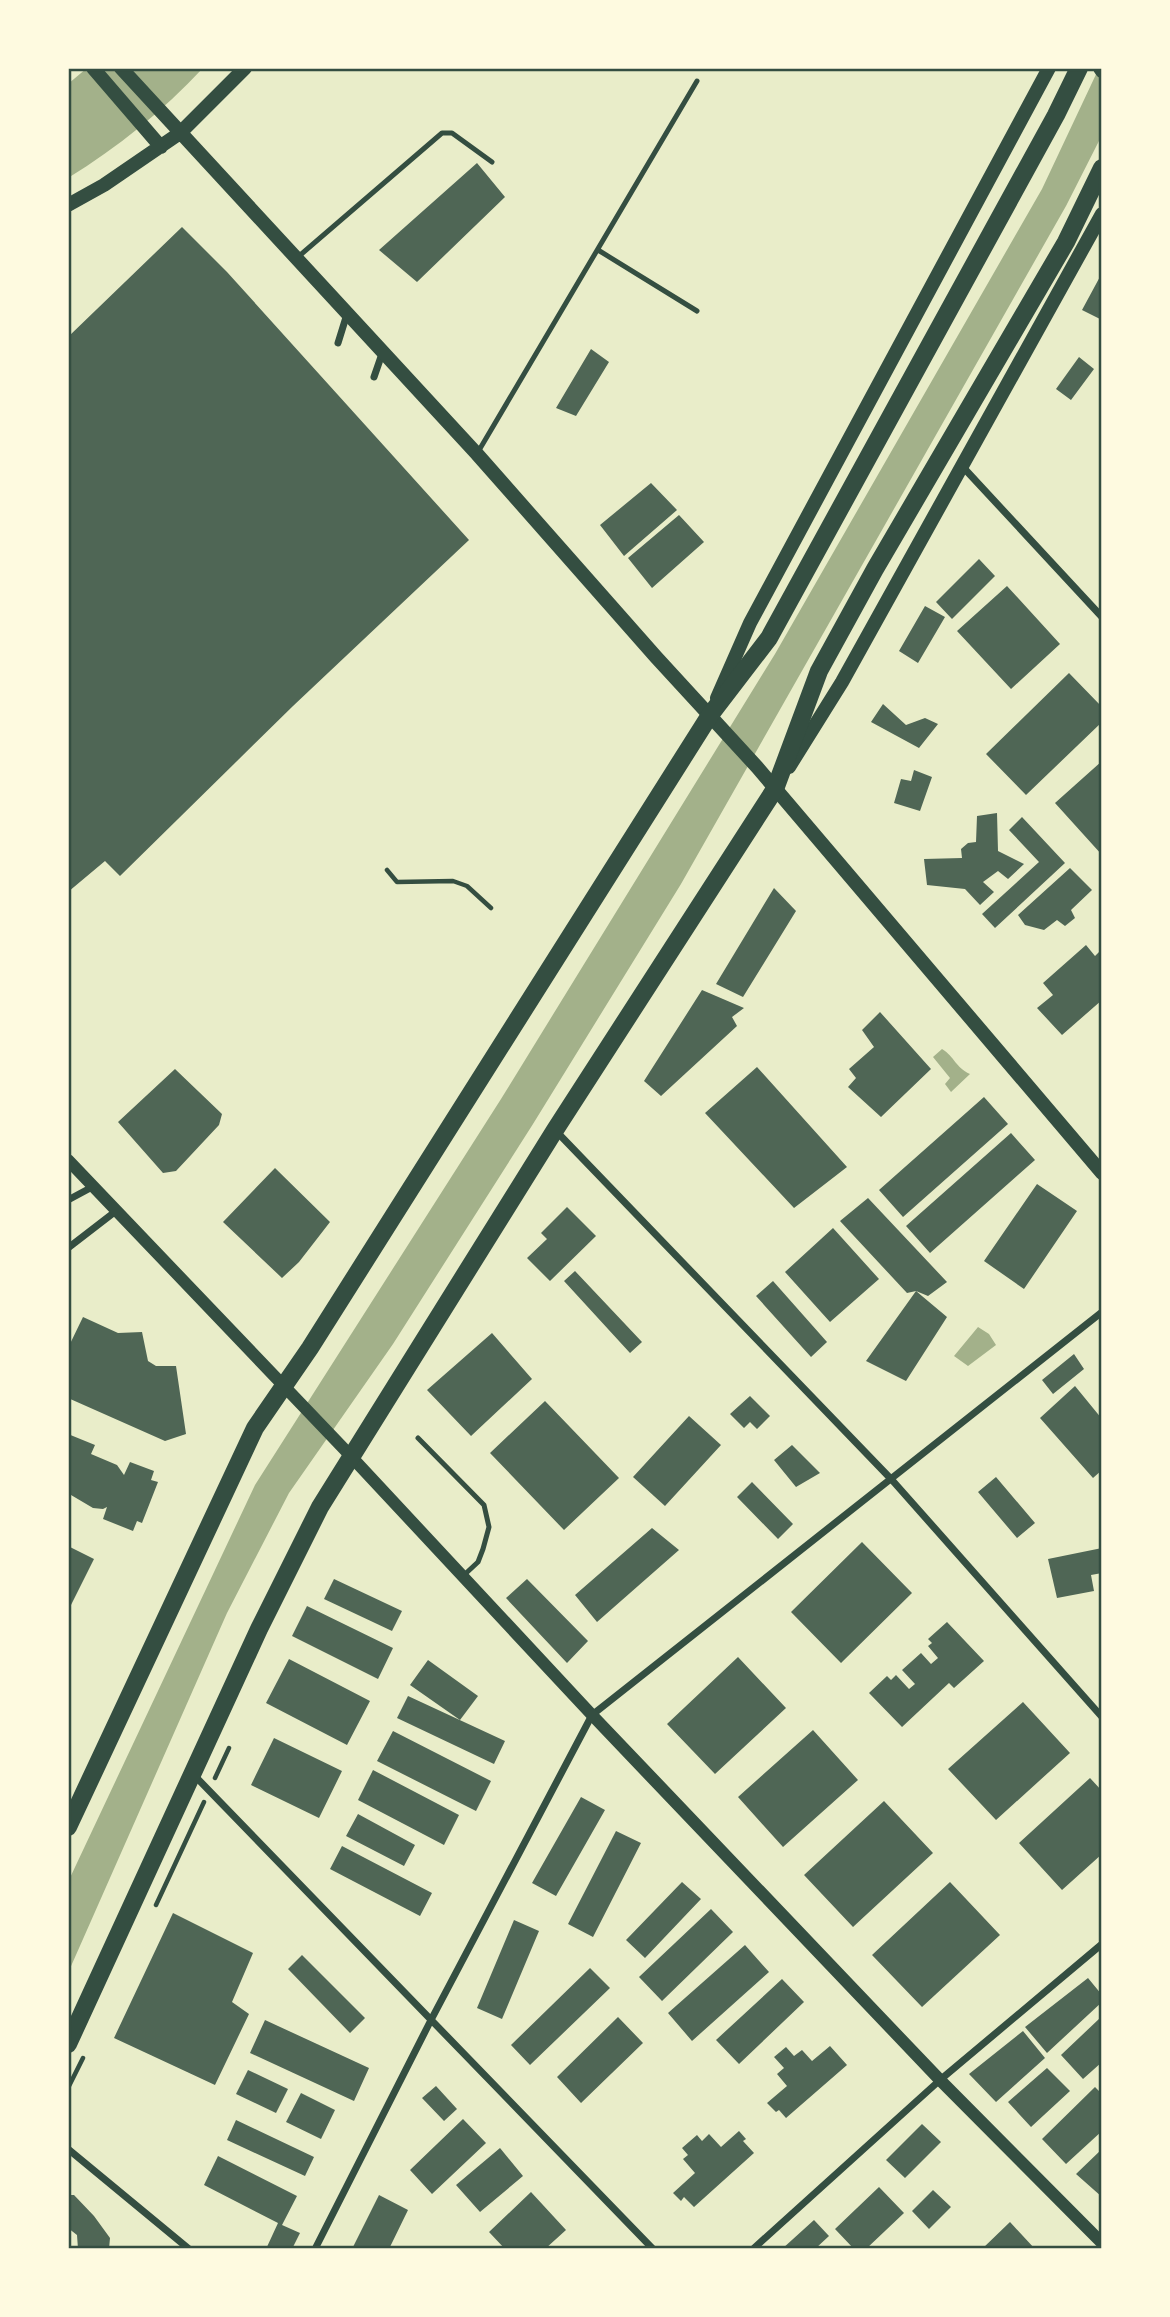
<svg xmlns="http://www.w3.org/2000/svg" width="1170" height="2317" viewBox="0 0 1170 2317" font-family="'Nunito Sans',sans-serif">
	<rect width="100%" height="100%" fill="#e9edc9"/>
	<!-- water -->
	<path fill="#a3b18a" d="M87 68H203C163 111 118 147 68 178V84Z
		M1099 68H1102V135L1066 206 681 884 533 1124 393 1344 289 1493 227 1613 68 1973V1882L255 1485 501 1099 775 654 1042 189Z
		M942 1049C955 1057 955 1067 970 1074L951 1092 945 1084 950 1078 933 1057Z
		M978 1327 989 1334 996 1345 968 1366 954 1356Z"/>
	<!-- building -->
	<path fill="#4f6655" d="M477 163 505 197 417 282 379 250Z
		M182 227 227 272 469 540 293 706 120 876 105 861 68 892V337Z
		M1102 273V320L1082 310Z
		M591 349 609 362 576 416 556 408Z
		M1079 357 1094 369 1071 400 1056 389Z
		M651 483 677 510 624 556 600 525Z
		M679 515 704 542 652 588 628 558Z
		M979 559 995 576 952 619 936 602Z
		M1007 586 1060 644 1011 689 957 631Z
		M925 606 945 617 918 663 899 651Z
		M1069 673 1102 707V722L1026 795 986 754Z
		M883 704 906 725 925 718 938 724 919 748 871 722Z
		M1102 761V855L1055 803Z
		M914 770 932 777 920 811 894 803 901 779 911 781Z
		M997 813 998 851 1024 864 1008 879 998 871 983 882 994 892 980 905 965 889 927 885 924 859 962 858 961 849 968 843 976 842 977 816Z
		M1022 817 1065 863 995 928 982 914 1039 862 1009 830Z
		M1070 868 1092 890 1071 910 1075 918 1065 926 1057 920 1044 930 1025 925 1018 915Z
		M774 888 796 911 743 997 716 984Z
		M1086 945 1095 956 1102 949V1000L1062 1035 1037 1008 1053 995 1043 983Z
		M702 990 744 1008 732 1017 737 1026 661 1096 644 1081Z
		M880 1012 931 1069 881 1117 848 1087 856 1078 849 1069 874 1047 862 1030Z
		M757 1067 847 1167 794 1208 705 1113Z
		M175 1069 222 1114 219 1125 176 1171 163 1173 118 1122Z
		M984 1097 1008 1124 903 1217 879 1190Z
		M1011 1133 1035 1160 930 1253 906 1226Z
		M275 1168 330 1222 299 1262 282 1278 223 1222Z
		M1037 1184 1077 1211 1024 1289 984 1261Z
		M868 1198 947 1282 928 1296 916 1291 947 1317 906 1381 866 1361 916 1291 907 1293 840 1221Z
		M567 1207 596 1236 550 1281 527 1258 547 1239 541 1233Z
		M833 1228 879 1279 830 1322 785 1272Z
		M575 1271 642 1342 630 1353 564 1281Z
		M773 1281 827 1342 811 1357 756 1296Z
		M83 1317 118 1333 142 1332 148 1361 156 1366H176L186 1434 165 1441 68 1398V1348Z
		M492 1333 532 1379 471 1436 427 1390Z
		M1074 1354 1084 1369 1053 1394 1042 1380Z
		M1075 1386 1102 1419V1470L1093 1478 1040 1418Z
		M750 1396 770 1416 757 1429 750 1422 744 1428 730 1414Z
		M545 1401 619 1478 564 1530 490 1453Z
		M689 1416 721 1445 665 1506 633 1477Z
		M68 1434 95 1445 91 1454 117 1465 124 1475 130 1462 154 1471 151 1480 158 1482 142 1523 137 1521 133 1531 103 1519 107 1507 103 1509 93 1508 71 1495 68 1502Z
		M792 1445 820 1473 796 1487 774 1460Z
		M996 1477 1035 1523 1017 1538 978 1492Z
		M752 1482 793 1524 778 1539 737 1497Z
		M652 1528 679 1550 597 1622 575 1595Z
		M862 1542 912 1593 841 1663 791 1612Z
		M68 1546 94 1559 68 1611Z
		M1102 1548V1573L1091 1575 1094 1591 1057 1598 1048 1559Z
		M334 1579 402 1611 392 1631 324 1599Z
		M527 1579 588 1641 567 1663 506 1598Z
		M307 1606 393 1648 378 1679 292 1636Z
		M947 1622 984 1661 954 1688 949 1683 902 1727 869 1693 887 1676 891 1680 896 1675 909 1689 915 1684 902 1670 921 1653 931 1664 938 1658 928 1646 932 1643 928 1639Z
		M738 1657 786 1708 715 1774 667 1724Z
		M289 1659 370 1701 347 1745 266 1703Z
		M428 1660 478 1696 460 1720 410 1685Z
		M408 1696 505 1741 494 1764 397 1718Z
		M1023 1702 1070 1753 996 1820 948 1769Z
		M813 1730 858 1780 783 1847 738 1797Z
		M393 1731 491 1781 476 1811 377 1761Z
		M274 1738 342 1771 319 1818 251 1785Z
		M373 1770 459 1815 444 1845 358 1800Z
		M1090 1778 1102 1791V1854L1062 1890 1019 1843Z
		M581 1797 605 1810 556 1896 532 1883Z
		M884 1801 933 1853 853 1927 804 1875Z
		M358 1814 415 1845 404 1866 346 1836Z
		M616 1831 641 1843 593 1937 568 1924Z
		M342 1846 432 1893 420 1916 330 1869Z
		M682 1882 701 1899 645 1958 626 1940Z
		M950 1882 1000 1935 922 2007 872 1955Z
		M711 1909 733 1932 662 2001 639 1977Z
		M173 1913 253 1953 232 2002 249 2014 215 2085 114 2038Z
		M514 1920 539 1931 502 2019 477 2008Z
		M745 1945 769 1972 692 2041 668 2013Z
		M302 1955 365 2018 350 2033 288 1969Z
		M590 1968 610 1988 530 2065 511 2045Z
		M1088 1978 1102 1995V2002L1047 2053 1025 2027Z
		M782 1979 804 2002 739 2064 716 2040Z
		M618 2017 643 2043 581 2103 557 2077Z
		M1100 2018 1102 2020V2062L1083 2079 1061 2055Z
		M265 2020 369 2068 354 2101 250 2053Z
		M1023 2031 1045 2058 996 2102 969 2074Z
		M830 2046 847 2065 786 2118 779 2110 776 2112 767 2103 787 2086 777 2074 784 2068 774 2057 786 2047 794 2056 802 2050 812 2061Z
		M1047 2068 1070 2091 1031 2127 1008 2102Z
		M248 2070 288 2089 276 2113 236 2094Z
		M436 2086 457 2109 444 2121 422 2098Z
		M1095 2087 1102 2094V2131L1066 2164 1042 2139Z
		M301 2093 335 2110 321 2139 286 2122Z
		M463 2119 486 2143 432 2194 410 2170Z
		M236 2120 314 2157 305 2176 227 2140Z
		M922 2124 941 2142 905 2178 886 2160Z
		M739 2131 746 2139 743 2141 754 2153 694 2207 684 2197 681 2201 673 2193 695 2173 683 2159 688 2155 682 2148 697 2135 702 2141 709 2134 721 2147Z
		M500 2148 523 2176 480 2212 456 2185Z
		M1102 2149V2197L1076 2174Z
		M218 2156 297 2196 282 2225 300 2233 292 2249H266L278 2223 204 2185Z
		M879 2187 904 2213 866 2249H854L835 2229Z
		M933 2190 951 2207 929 2229 912 2211Z
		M531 2192 566 2230 545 2249H505L489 2232Z
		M68 2195H74L94 2216 110 2238 109 2249H78L77 2235 68 2228Z
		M379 2195 408 2210 389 2249H352Z
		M814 2220 829 2236 815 2249H782Z
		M1010 2222 1035 2249H982Z"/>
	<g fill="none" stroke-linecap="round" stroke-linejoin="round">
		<!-- path -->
		<path stroke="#344e41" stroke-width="4.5" d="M387 870 397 882 453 881 467 886 491 908
			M215 1778 229 1748
			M156 1905 204 1802
			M68 2088 83 2058"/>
		<!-- service -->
		<path stroke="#344e41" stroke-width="5" d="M598 250 697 311
			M298 257 442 133H452L492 162
			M478 452 697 81
			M418 1438 484 1505 489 1527 483 1549 478 1562 463 1576"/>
		<!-- minor -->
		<path stroke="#344e41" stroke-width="7" d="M338 343 347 314
			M374 377 383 351
			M962 466 1102 617
			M556 1131 892 1480 1102 1717
			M68 1200 94 1186
			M68 1248 116 1211
			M193 1774 653 2249
			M68 2149 189 2249
			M315 2249 431 2020 592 1715 1102 1312
			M753 2249 940 2080 1102 1944"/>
		<!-- tertiary -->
		<path stroke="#344e41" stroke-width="12" d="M68 1160 346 1451 592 1715 940 2080 1102 2243"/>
		<!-- secondary -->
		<path stroke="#344e41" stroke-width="14" d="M93 68 161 147
			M121 68 477 454 656 657 757 767 1102 1173
			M1100 68 1102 71
			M68 205 104 185 180 133 245 68
			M717 698 750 623 1049 68
			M789 767 842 682 1102 214"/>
		<!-- primary -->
		<path stroke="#344e41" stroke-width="18" d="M68 1827 255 1428 310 1348 710 715 769 638 1056 115 1079 68
			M68 2044 259 1629 320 1507 555 1130 775 789 819 671 875 569 1066 242 1102 168"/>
	</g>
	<!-- border -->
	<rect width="1170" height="2317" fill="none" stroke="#fefae0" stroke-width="140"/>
	<rect x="70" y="70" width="1030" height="2177" fill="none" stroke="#344e41" stroke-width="2.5"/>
</svg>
